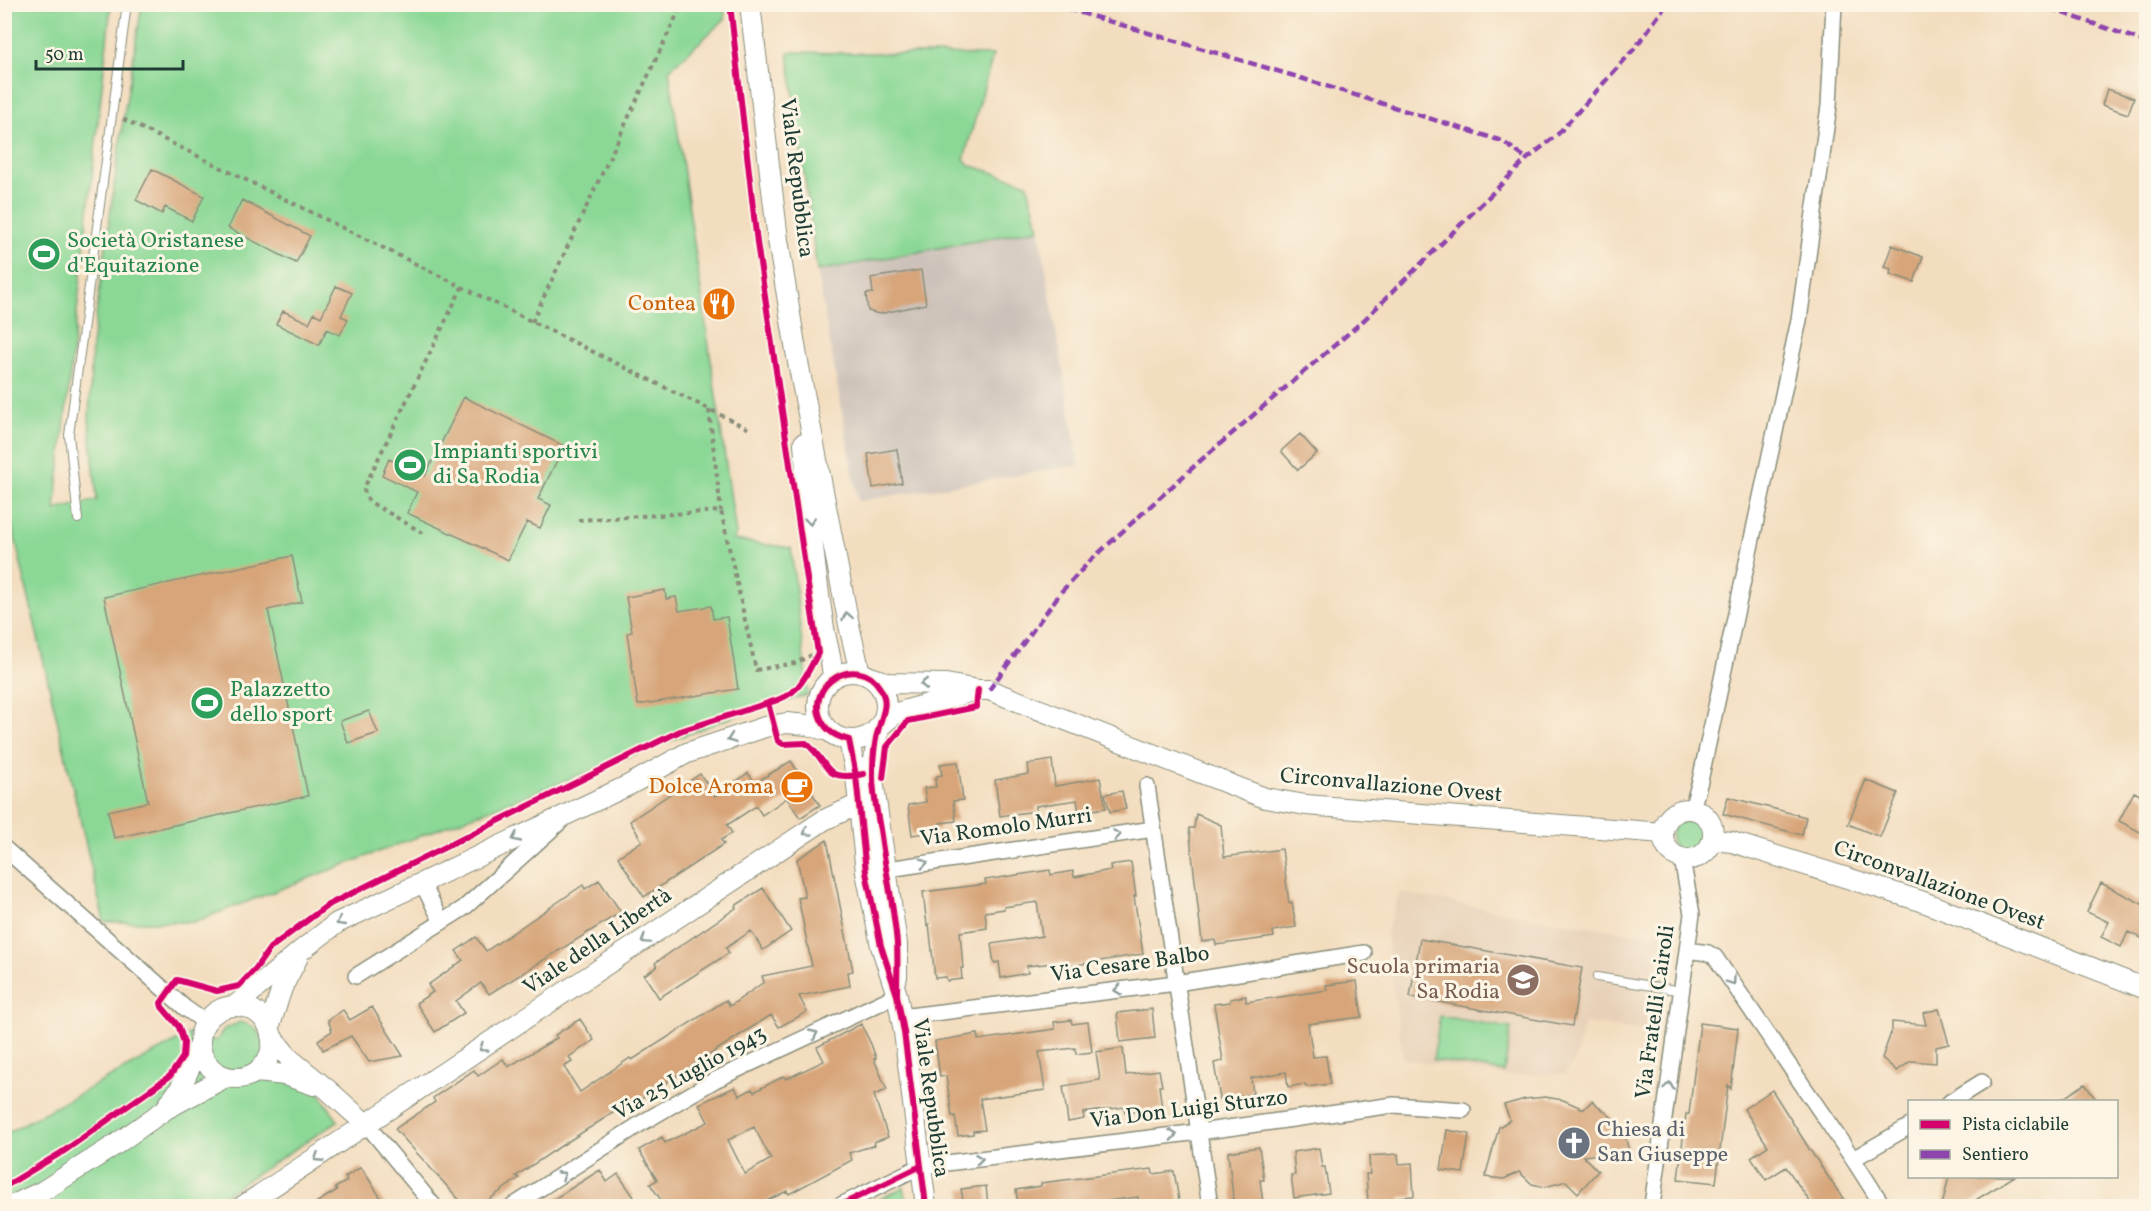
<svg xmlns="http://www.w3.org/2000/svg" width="2151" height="1211" viewBox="0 0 2151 1211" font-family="Vollkorn,serif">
	<rect width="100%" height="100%" fill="#fcf5e5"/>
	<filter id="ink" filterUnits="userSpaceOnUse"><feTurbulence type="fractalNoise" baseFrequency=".0167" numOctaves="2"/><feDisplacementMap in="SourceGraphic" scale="12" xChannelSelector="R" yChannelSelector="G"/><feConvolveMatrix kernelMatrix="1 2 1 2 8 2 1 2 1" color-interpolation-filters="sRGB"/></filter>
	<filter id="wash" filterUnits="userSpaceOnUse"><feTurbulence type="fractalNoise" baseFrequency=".008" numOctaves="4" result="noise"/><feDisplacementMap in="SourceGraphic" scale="24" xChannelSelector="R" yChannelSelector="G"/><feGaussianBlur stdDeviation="1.35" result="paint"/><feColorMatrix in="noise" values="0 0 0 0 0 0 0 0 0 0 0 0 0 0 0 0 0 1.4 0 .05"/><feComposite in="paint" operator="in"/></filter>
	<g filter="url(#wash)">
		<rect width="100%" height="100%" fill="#f3ddbf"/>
		<!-- built -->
		<path fill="#e7d0b7" d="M1400 893 1560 922 1661 937 1645 1031 1585 1023 1575 1061 1566 1071V1074L1505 1076 1403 1059 1386 933Z"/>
		<!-- industrial -->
		<path fill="#cdc2b9" d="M1039 229 1079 465 858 501 817 272Z"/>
		<!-- green -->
		<path fill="#8bd896" stroke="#558a65" stroke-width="1.5" d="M5 5H111L55 510 97 500 89 419 92 345 123 121 142 5H724L725 19 669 70 736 534 733 540 791 548 808 695 743 713 194 922H104L7 504 5 503Z
			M788 52 993 55 964 159 969 165 1027 183 1039 229 817 271Z
			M1671 838a17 17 0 1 1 34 0a17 17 0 1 1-34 0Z
			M1440 1016 1511 1028 1504 1072 1433 1060Z
			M240 1022C259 1025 267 1040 261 1058L307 1075 338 1121 207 1206H5V1134L193 1032 216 1041 224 1029Z
			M904 1187 907 1206H865Z"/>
		<g id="blocks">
			<!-- building -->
			<path fill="#d7a579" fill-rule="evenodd" d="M2107 89 2134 98 2128 114 2102 105Z
				M152 169 204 196 192 221 165 207 162 214 136 200Z
				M242 200 310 236 296 263 228 228Z
				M1892 245 1923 257 1914 282 1890 274 1891 269 1884 267Z
				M921 270 926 304 879 314 868 311 866 294 873 293 871 278Z
				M336 286 352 293 341 316 348 319 340 335 327 329 319 345 276 324 283 311 309 323 314 313 321 317Z
				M464 397 564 446 538 499 551 505 540 528 527 522 508 560 407 513 417 492 382 475 389 459 425 476Z
				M1300 434 1317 453 1298 470 1281 451Z
				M897 449 902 483 873 488 868 454Z
				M292 556 302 602 268 610 308 796 114 838 108 811 148 802 104 597Z
				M665 590 666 599 676 597 679 611 711 606 713 619 727 617 738 689 638 705 627 633 632 632 626 597Z
				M369 711 378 733 348 743 340 721Z
				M1052 760 1055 786 1100 778 1106 808 1079 812 1077 800 1036 806V811L1000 816 995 780 1029 774 1028 764Z
				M791 761 820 805 800 818 787 798 762 815 756 806 727 825 732 833 721 840 724 844 644 897 618 857 642 841 630 821 700 774 715 796 748 773 755 783Z
				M958 762 963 800 953 801 956 821 940 823 939 830 933 831 934 832 912 835 908 805 926 802 924 788 936 787 935 779H937V776L942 775 940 764Z
				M1866 780 1898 793 1880 837 1848 824Z
				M1122 791 1126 809 1110 812 1105 794Z
				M2134 792 2146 798V835L2119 821Z
				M1728 797 1806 817 1802 835 1723 814Z
				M1196 814 1221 825 1224 857 1282 849 1289 903 1292 902 1296 927 1273 931 1274 937 1216 945 1215 940 1202 942 1189 828H1194Z
				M827 840 853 971 848 972 850 986 799 996 807 1012 779 1027 771 1015 624 1110 622 1107 561 1146 516 1176 519 1178 480 1206H465L395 1129 435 1102 433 1098 474 1070 478 1076 503 1059 508 1067 557 1038 555 1035 580 1019 594 1040 569 1057 572 1062 564 1067 580 1092 630 1058 632 1060 726 1000 730 1006 764 982 762 976 812 966 798 898 805 897 797 859Z
				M1131 862 1136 896H1134L1143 954 1064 967 1063 962 1027 966 1028 973 1001 978 999 962 994 963 991 944 1042 936 1037 902 1004 907V909L985 912 987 928 960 932 963 968H961L962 979 947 981 946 977 935 978 929 924 927 925 923 892 986 884 985 880 1050 870 1051 875 1073 871 1074 877 1111 870 1110 865Z
				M599 880 621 912 489 994 481 983 456 1001 464 1013 435 1032 416 1003 433 992 428 985 463 960 456 951 476 937 486 951 583 885 585 889Z
				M2101 883 2146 906V940L2128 932 2121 947 2101 937 2109 922 2087 912Z
				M763 888 791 931 763 950 751 931 726 948 729 953 659 998 644 975 657 967 655 963 736 908 735 906Z
				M1420 939 1582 968 1572 1026 1410 997Z
				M1357 981 1362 1017 1308 1024 1313 1057 1326 1056 1330 1084 1306 1087 1305 1084 1288 1087 1286 1072 1251 1078 1253 1094 1220 1099 1214 1063 1223 1061 1214 1004 1230 1002V999L1246 996V1002L1327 990 1326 985Z
				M372 1007 403 1056 369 1062 351 1036 323 1050 318 1040 332 1031 328 1020 343 1010 350 1020Z
				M1152 1009 1155 1038 1120 1042 1117 1013Z
				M1939 1009 1949 1044 1936 1047V1063L1911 1061 1897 1071 1882 1058 1892 1030V1022L1926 1025 1923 1013Z
				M1071 1020 1072 1024 1088 1022 1092 1052 1076 1054 1075 1048 1039 1052 1045 1090 980 1099 985 1130 973 1131V1134L958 1136 955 1116H952L946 1076 940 1077 935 1041 978 1034V1040L1055 1029 1054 1022Z
				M1700 1023 1738 1028 1731 1089 1728 1085 1716 1183 1678 1179 1686 1114H1689Z
				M861 1024 871 1044 876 1058 874 1059 887 1090 874 1095 888 1137 874 1142 875 1145 849 1153 852 1160 789 1194 787 1191 756 1206H665L650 1184 657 1180 639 1150 662 1137 665 1143 708 1122 699 1104 735 1087 739 1096 752 1089 754 1092 784 1076 786 1079 824 1061 817 1047ZM754 1127 771 1159 745 1174 728 1140Z
				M1123 1048 1126 1075 1159 1070 1162 1086H1159L1162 1108 1125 1113 1124 1107 1083 1113 1084 1119 1068 1122 1063 1086 1100 1080 1096 1052Z
				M2085 1084 2097 1101H2059Z
				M1772 1090 1810 1150 1848 1206H1813L1786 1167 1766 1180 1751 1157 1768 1146 1744 1109Z
				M1545 1097 1563 1100 1584 1109 1592 1101 1616 1121 1625 1136 1629 1151 1583 1156 1598 1171 1578 1193 1566 1181 1545 1187 1532 1184 1519 1172 1504 1179 1485 1177 1499 1127 1510 1120 1504 1105 1525 1099Z
				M1447 1130 1469 1134 1463 1173 1441 1170Z
				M1259 1147 1264 1180H1260L1263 1204 1234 1206 1228 1152Z
				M1319 1148 1322 1167H1325L1329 1193 1294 1198 1291 1175H1295L1293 1152Z
				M1398 1154 1399 1164 1412 1163 1414 1196 1400 1197 1401 1206H1381L1380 1202H1368L1366 1174H1370L1369 1156Z
				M361 1167 386 1206H311L337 1190 335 1188 347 1181 345 1177Z
				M1152 1169 1153 1174 1174 1171 1180 1206H1139L1138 1197 1069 1206H1018L1016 1190 1041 1186V1183Z
				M600 1170 607 1182 618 1174 634 1197 619 1206H543Z
				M1949 1176H2015L1966 1206H1942Z
				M986 1186 988 1206H964L961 1189Z"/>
		</g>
	</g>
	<g filter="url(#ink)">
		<use href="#blocks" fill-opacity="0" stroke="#898d7a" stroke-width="1.5"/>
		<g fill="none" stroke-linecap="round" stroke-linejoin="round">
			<defs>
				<path id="service" d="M78 519 69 435 127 4
					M1597 977 1682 991"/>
				<path id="minor" d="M1147 786 1210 1206
					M1692 809 1700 781 1799 320 1829 106 1834 4
					M4 848 185 1008 205 1022
					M875 871 1153 829
					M422 883 442 922
					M1687 950 1708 953 1715 957 1853 1159 1883 1206
					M356 976 464 908 561 821
					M901 1017 1176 983 1364 953
					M1950 1102 1982 1082
					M367 1125 434 1206
					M1853 1159 1910 1126
					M513 1206 640 1124 715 1080 897 995
					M839 1206 921 1166 930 1165 1199 1132 1394 1105 1463 1110
					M1652 1206 1692 914 1682 859"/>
				<path id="tertiary" d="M750 4 778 240 797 357 849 625 860 673
					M804 443C808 505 814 567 824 628 827 645 832 660 833 678
					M818 706a34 34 0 1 1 68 0a34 34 0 1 1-68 0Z
					M870 677 889 683 946 684 978 690H989L1265 798 1306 805 1663 833
					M879 727 872 773 897 944V977
					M879 727 896 713 973 691
					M849 740 856 776 866 872 881 946 897 995 904 1032 926 1206
					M1663 834a25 25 0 1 1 50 0a25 25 0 1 1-50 0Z
					M1713 840 1732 842 1921 901 2146 989
					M200 1042a36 36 0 1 1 72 0a36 36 0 1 1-72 0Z
					M235 1006 303 949 337 923 629 785 687 753 765 727 787 723 807 725 829 731
					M269 1028 282 988 297 959
					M271 1036 290 1059 328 1090 367 1125
					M257 1072 285 1075 314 1085
					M166 1108 181 1087 199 1047
					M11 1206 43 1191 115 1145 166 1109 226 1077
					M243 1206 824 820 859 804"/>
			</defs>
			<!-- service casing -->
			<use href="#service" stroke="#898d7a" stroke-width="10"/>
			<!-- minor casing -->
			<use href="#minor" stroke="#898d7a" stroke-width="18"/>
			<!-- tertiary casing -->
			<use href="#tertiary" stroke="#898d7a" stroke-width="22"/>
			<!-- path -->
			<path stroke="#898d7a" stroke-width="4" stroke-dasharray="4.5 4.5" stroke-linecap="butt" d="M123 119 749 429
				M532 322 682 4
				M709 410 721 511
				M578 520 721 511 756 670 795 663 812 655
				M423 533 370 502 365 496 364 488 462 287"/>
			<!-- service -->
			<use href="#service" stroke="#fff" stroke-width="8"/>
			<!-- minor -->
			<use href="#minor" stroke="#fff" stroke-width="15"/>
			<!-- tertiary -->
			<use href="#tertiary" stroke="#fff" stroke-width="20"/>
			<!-- quiet -->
			<path stroke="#8e44ad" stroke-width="4.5" stroke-dasharray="9 4.5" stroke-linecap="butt" d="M2037 4 2146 42
				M1054 5 1291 75 1502 141 1527 159
				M989 690 1061 592 1090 561 1200 461 1364 320 1527 159 1558 134 1635 48 1667 4"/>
			<defs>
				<path id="cycleway" d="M730 4 757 243 818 653C804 680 799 695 768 703L778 741 783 744 806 743C833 766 821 782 864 774
					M883 778 887 747 908 721 976 707 978 690
					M897 995C897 978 898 961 897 944 894 908 886 872 881 836 878 815 872 793 873 772 873 758 875 739 879 727 883 712 889 703 880 688 858 651 801 686 823 723 829 733 838 737 849 740L856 776 866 872 881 946 897 995 904 1032 926 1206
					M4 1187 64 1151 170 1076 183 1057 184 1043 179 1027 162 1007 161 1003 177 980 217 991 239 986 256 968 270 948 328 905 680 731 768 703
					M839 1206 921 1166"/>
			</defs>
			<!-- cycleway casing -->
			<use href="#cycleway" stroke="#fcf5e5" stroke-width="10"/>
			<!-- cycleway -->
			<use href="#cycleway" stroke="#d6006c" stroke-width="6"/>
		</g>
		<!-- one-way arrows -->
		<defs><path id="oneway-chevron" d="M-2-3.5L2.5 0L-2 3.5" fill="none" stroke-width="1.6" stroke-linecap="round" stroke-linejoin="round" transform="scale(1.5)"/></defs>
		<g stroke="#8f9e9a">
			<use href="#oneway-chevron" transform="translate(810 521) rotate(84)"/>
			<use href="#oneway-chevron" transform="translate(847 616) rotate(-101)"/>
			<use href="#oneway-chevron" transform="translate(924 684) rotate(180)"/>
			<use href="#oneway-chevron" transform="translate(731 739) rotate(161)"/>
			<use href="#oneway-chevron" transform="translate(807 832) rotate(146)"/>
			<use href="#oneway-chevron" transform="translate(1117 835) rotate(-8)"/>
			<use href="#oneway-chevron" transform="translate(516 838) rotate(155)"/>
			<use href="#oneway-chevron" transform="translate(924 863) rotate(-8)"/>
			<use href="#oneway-chevron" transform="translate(340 922) rotate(150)"/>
			<use href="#oneway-chevron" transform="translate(645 940) rotate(146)"/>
			<use href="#oneway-chevron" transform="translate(1732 981) rotate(55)"/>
			<use href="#oneway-chevron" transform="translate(1118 990) rotate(173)"/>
			<use href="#oneway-chevron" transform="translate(814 1034) rotate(-25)"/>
			<use href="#oneway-chevron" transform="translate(483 1048) rotate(146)"/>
			<use href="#oneway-chevron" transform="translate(1669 1086) rotate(-82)"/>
			<use href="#oneway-chevron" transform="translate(1173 1135) rotate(-7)"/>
			<use href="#oneway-chevron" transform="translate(318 1158) rotate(147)"/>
			<use href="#oneway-chevron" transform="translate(979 1159) rotate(-7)"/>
			<use href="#oneway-chevron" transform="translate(562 1175) rotate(-33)"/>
		</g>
	</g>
	<!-- icons -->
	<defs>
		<symbol id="stadium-disc" viewBox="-11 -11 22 22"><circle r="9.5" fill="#2e9e5b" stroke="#fcf5e5"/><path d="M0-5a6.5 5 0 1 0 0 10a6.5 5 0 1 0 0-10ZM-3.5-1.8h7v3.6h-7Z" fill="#fff"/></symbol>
		<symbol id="restaurant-disc" viewBox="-11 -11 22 22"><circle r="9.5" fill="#e8710a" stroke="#fcf5e5"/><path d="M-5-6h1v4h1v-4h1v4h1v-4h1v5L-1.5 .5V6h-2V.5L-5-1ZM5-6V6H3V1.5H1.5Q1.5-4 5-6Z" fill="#fff"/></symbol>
		<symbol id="cafe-disc" viewBox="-11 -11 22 22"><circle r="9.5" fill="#e8710a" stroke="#fcf5e5"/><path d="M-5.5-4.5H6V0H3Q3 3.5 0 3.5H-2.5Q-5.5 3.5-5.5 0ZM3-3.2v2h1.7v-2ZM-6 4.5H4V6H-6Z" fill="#fff"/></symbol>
		<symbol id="school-disc" viewBox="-11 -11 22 22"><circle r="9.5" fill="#8d6e63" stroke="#fcf5e5"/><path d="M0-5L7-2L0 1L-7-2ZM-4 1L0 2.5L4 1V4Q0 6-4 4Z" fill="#fff"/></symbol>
		<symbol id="church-disc" viewBox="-11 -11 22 22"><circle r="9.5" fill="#6b7280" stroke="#fcf5e5"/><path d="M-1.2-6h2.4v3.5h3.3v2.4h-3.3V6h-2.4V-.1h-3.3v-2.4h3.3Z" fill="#fff"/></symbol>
	</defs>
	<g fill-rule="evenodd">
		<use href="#stadium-disc" x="25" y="235" width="38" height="38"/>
		<use href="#restaurant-disc" x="700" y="285" width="38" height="38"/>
		<use href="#stadium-disc" x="391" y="446" width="38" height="38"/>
		<use href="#stadium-disc" x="188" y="684" width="38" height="38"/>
		<use href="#cafe-disc" x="778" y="768" width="38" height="38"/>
		<use href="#school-disc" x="1504" y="961" width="38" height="38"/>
		<use href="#church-disc" x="1555" y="1124" width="38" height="38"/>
	</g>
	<g text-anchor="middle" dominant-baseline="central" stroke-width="6" stroke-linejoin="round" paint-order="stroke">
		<!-- street labels -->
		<g font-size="22" fill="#1f3d34" stroke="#fcf5e5">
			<text transform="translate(796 178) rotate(83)">Viale Repubblica</text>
			<text transform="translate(1391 786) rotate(5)">Circonvallazione Ovest</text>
			<text transform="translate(1006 828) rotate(-8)">Via Romolo Murri</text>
			<text transform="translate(1939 886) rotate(20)">Circonvallazione Ovest</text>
			<text transform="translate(598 942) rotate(-34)">Viale della Libertà</text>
			<text transform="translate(1130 965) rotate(-8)">Via Cesare Balbo</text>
			<text transform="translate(1656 1012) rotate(-82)">Via Fratelli Cairoli</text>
			<text transform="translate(690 1074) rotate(-29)">Via 25 Luglio 1943</text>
			<text transform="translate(930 1098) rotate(82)">Viale Repubblica</text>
			<text transform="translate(1189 1110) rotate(-7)">Via Don Luigi Sturzo</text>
		</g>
		<!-- leisure labels -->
		<g font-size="22" fill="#27864d" stroke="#fcf5e5" text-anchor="start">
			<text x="67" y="241">Società Oristanese<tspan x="67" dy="25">d'Equitazione</tspan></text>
			<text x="433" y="452">Impianti sportivi<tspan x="433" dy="25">di Sa Rodia</tspan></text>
			<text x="230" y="690">Palazzetto<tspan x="230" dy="25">dello sport</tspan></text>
		</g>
		<!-- food labels -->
		<g font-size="22" fill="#c56008" stroke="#fcf5e5" text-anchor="end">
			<text x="696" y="304">Contea</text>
			<text x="774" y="787">Dolce Aroma</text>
		</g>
		<!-- education labels -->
		<g font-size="22" fill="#785e54" stroke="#fcf5e5" text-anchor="end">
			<text x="1500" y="967">Scuola primaria<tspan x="1500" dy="25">Sa Rodia</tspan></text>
		</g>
		<!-- worship labels -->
		<g font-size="22" fill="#5b616d" stroke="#fcf5e5" text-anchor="start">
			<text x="1597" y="1130">Chiesa di<tspan x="1597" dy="25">San Giuseppe</tspan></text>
		</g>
	</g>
	<!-- margin -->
	<rect width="2151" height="1211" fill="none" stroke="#fcf5e5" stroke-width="24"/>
	<!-- legend -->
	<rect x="1908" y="1100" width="210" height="78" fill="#fcf5e5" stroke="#a4ab9e" stroke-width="1.5"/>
	<rect x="1920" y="1120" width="30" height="9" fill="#d6006c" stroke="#a4ab9e" stroke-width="1.5"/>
	<text x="1962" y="1130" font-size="18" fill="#1f3d34">Pista ciclabile</text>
	<rect x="1920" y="1150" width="30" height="9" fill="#8e44ad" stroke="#a4ab9e" stroke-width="1.5"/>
	<text x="1962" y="1160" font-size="18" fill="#1f3d34">Sentiero</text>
	<!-- scale -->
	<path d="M36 60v9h147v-9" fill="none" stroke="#1f3d34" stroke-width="3"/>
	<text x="45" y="60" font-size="18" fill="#1f3d34" stroke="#fcf5e5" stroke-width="4.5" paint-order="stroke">50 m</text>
</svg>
